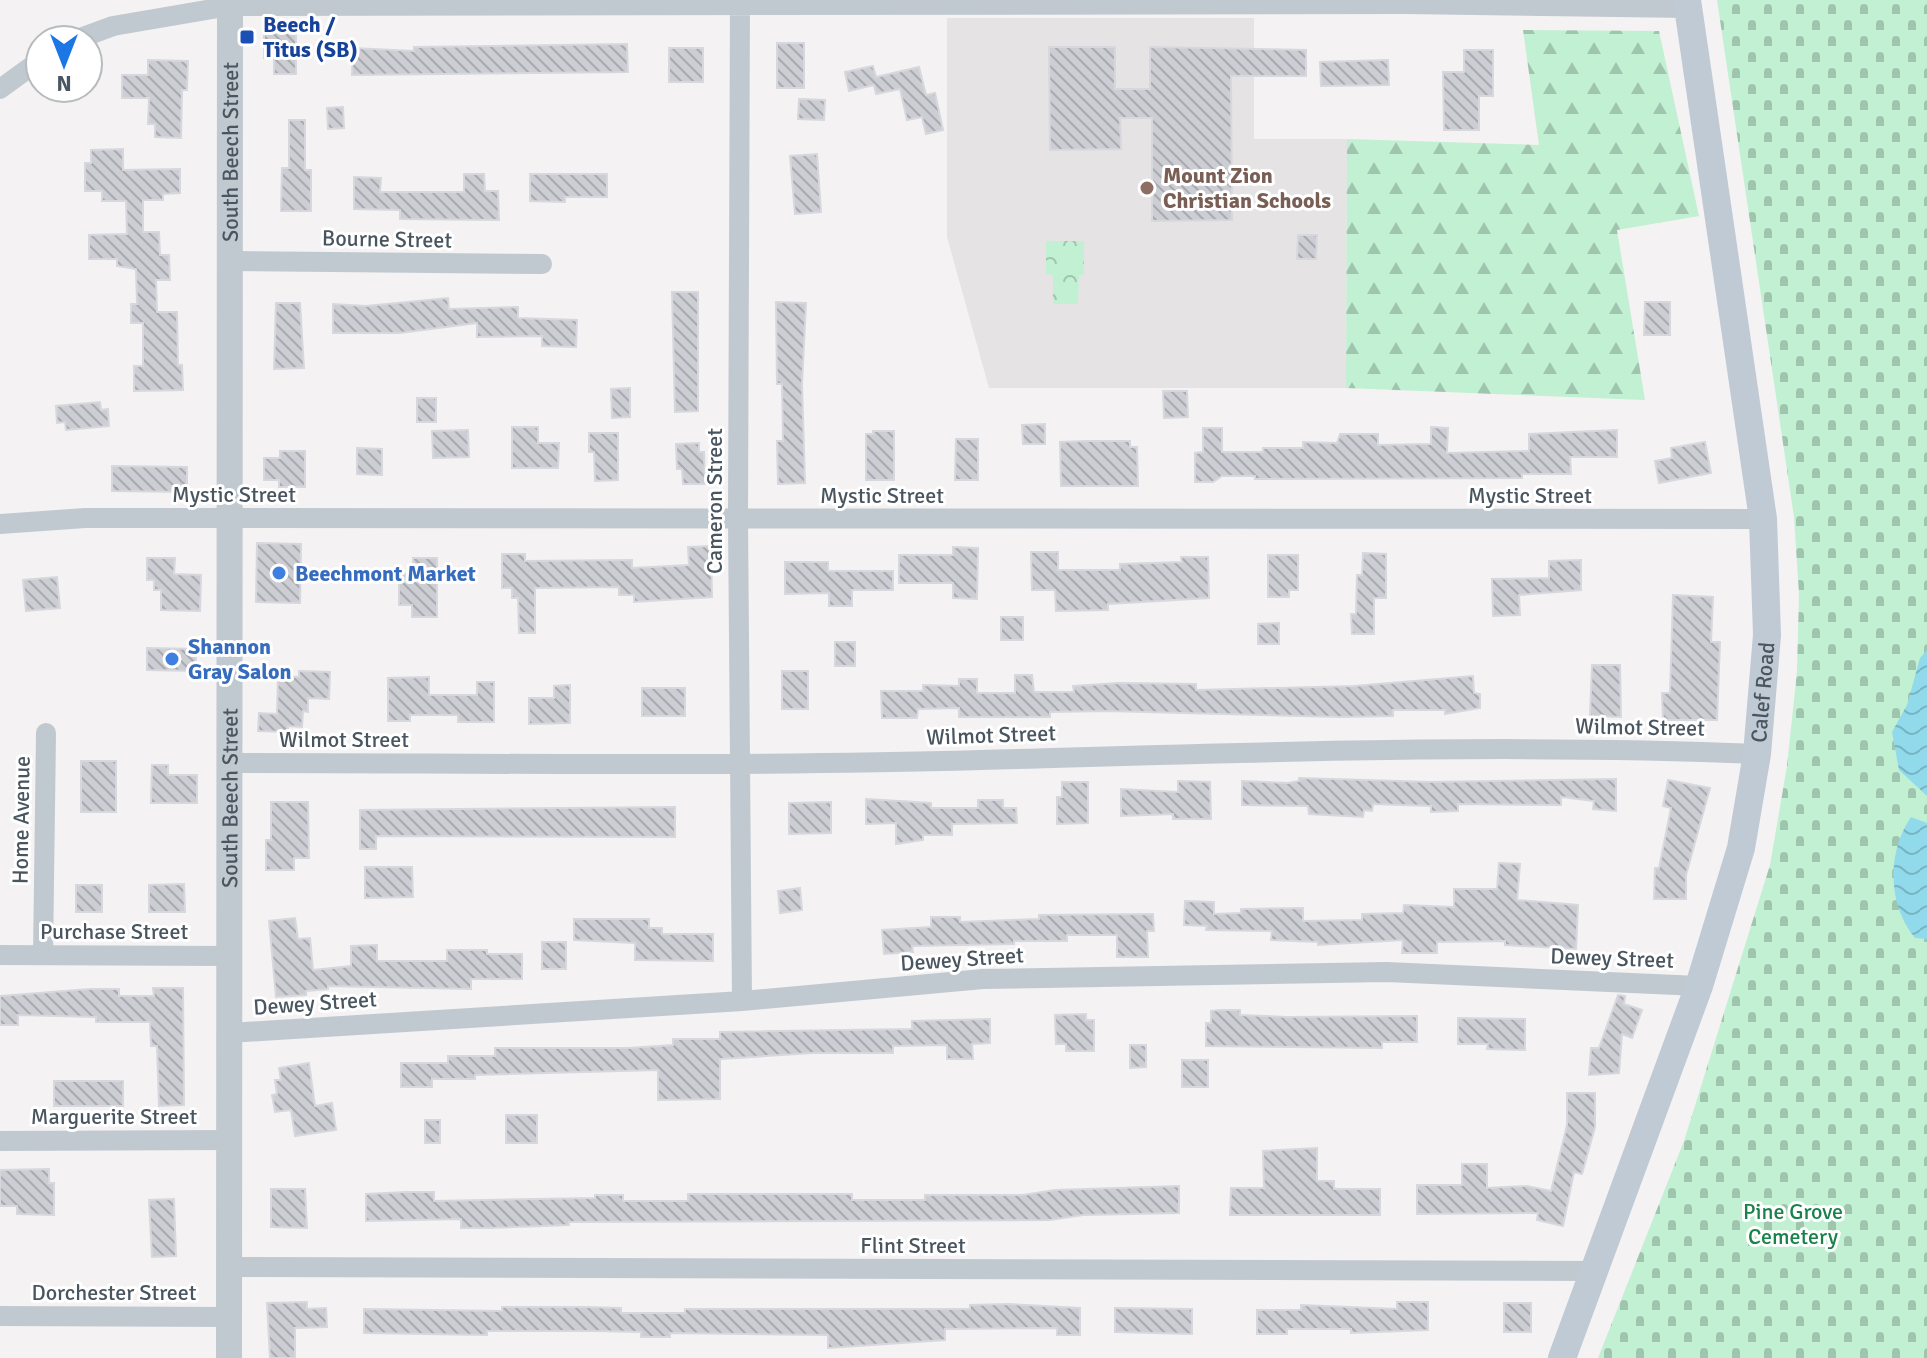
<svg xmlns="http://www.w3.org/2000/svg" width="1927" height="1358" viewBox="0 0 1927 1358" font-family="Signika,sans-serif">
	<defs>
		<pattern id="forest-firs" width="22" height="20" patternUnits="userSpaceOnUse" patternTransform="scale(2)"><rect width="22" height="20" fill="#c2f0d3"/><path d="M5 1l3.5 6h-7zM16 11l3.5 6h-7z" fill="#a0c5ae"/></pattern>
		<pattern id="cemetery-stones" width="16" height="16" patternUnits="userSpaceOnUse" patternTransform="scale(2)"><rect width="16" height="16" fill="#c2f0d3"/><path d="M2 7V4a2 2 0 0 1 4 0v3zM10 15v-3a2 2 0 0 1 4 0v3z" fill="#a0c5ae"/></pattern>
		<pattern id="park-crowns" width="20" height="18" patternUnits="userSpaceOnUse" patternTransform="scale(2)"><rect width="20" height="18" fill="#c2f0d3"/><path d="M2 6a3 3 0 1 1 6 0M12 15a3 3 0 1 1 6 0" fill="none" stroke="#a0c5ae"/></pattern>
		<pattern id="water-waves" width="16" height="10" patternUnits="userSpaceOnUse" patternTransform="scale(2)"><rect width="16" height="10" fill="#90daec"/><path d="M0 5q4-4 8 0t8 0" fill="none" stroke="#78b4c2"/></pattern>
		<pattern id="building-back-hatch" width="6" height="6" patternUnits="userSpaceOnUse" patternTransform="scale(2)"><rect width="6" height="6" fill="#ccced4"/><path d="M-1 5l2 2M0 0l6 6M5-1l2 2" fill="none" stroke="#a8aaaf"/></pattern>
	</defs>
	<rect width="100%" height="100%" fill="#f4f2f2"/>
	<!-- education -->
	<path fill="#e5e3e4" d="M947 18H1254V139H1347L1346 388H989L947 237Z"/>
	<!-- forest -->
	<path fill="url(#forest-firs)" d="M1523 30 1659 31 1699 216 1617 230 1645 400 1346 388 1347 139 1539 145Z"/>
	<!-- cemetery -->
	<path fill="url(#cemetery-stones)" d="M1717 0H1927V1358H1598L1684 1141 1770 865 1787 766 1797 671 1799 594 1794 517Z"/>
	<!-- park -->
	<path fill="url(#park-crowns)" d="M1046 241H1084V275H1079L1078 304H1053V275L1046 274Z"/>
	<!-- water -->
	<path fill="url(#water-waves)" d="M1927 650V796L1899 770 1892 732 1907 705 1920 658Z
		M1911 817 1927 823V939L1915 938C1887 904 1887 852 1911 817Z"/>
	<!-- building -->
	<path fill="url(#building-back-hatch)" stroke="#d6d8dd" stroke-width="2" d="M264 32H296V74H274V58H264Z
		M777 43H804V88H777Z
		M627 44 628 72 352 75 353 48 414 51V47Z
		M1049 47H1115V89H1150V47L1306 50V76H1231L1232 220 1152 221V118H1120L1121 149 1050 150Z
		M669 48H703V82H669Z
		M1464 50H1493V96H1479V130H1444L1443 72H1464Z
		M148 60 188 61 187 90H182L181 138 155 137V124H148L149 98H122V75H148Z
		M1388 60 1389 85 1321 86 1320 62Z
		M873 66 876 77 919 67 926 95 935 93 943 130 926 134 922 117 907 120 900 89 876 94 874 85 849 91 845 72Z
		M799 99 825 100 824 120 798 119Z
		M343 107 344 128 328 129 327 108Z
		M289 120H305V170H311V211H281L282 168H289Z
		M123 149V170L180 169V193L163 194V200H143V232H159L160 255H169L170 280H156L157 312H177L178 365H182L183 390 134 391V366H143V323H131V304H137L136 269 117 266V259H89V235L127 234 126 201H102V191H85V163H91V150Z
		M817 154 821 212 795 214 790 156Z
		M464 174H484L485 191H498L499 220 400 219V210L354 209V177L381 178 380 192H464Z
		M530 174H607V197H565V202L530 201Z
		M1298 235H1317L1316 259H1297Z
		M672 292H698V411L675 412Z
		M448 298 449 309 518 307V318L577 320 576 347 542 346V336L477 337V323L400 333H333V304L366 306Z
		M776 302 806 303 802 384 805 483 778 484 777 441H783L782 384H777Z
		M1645 302H1670V335H1644Z
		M276 303H300L304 368 274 369Z
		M630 388V417L612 418 611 389Z
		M1163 391H1187L1188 417 1164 418Z
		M417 398H436V422H417Z
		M100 402 101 410 108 409 109 426 66 430 65 422 57 423 56 406Z
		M1045 424V444H1023L1022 425Z
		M512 427H538V443H559L558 468H512Z
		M1431 427 1448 428 1447 453 1529 451V434L1617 430V457H1570L1571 474H1522V478L1255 479V476H1222L1213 482H1195V453L1203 452V428H1222V452H1263V448H1303V442L1337 443 1340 434H1378V445L1431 444Z
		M468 430 469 457 433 458 432 431Z
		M873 431H894V480H866V434H873Z
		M589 433H618V480L595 481 594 452H589Z
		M956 439H978V480H955Z
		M1086 441H1130V447H1137L1138 486H1061L1060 442Z
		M1705 442 1711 473 1659 483 1655 461 1672 458 1671 448Z
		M699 443V452H704L705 484H683L682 469H677L676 444Z
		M357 448 382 449V475L357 474Z
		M280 451H305V487H279V480H264V458H280Z
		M112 466 187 467V492L112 491Z
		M257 543 301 544 300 603 256 602Z
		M711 546 712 597 634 602V595H619V587L535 588V633H519L518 598H512V588H502V554H525V561L632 560V568L689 565 688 547Z
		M953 547 978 548 977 599 953 598V583H899V555H953Z
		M1031 552H1058V570H1120V564L1182 562 1181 557H1208L1209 598 1108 604V610L1056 611 1055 590H1032Z
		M1363 553 1386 554V598H1374V634H1352L1351 614H1356L1357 575H1362Z
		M1268 555H1298V590H1289V597H1268Z
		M147 558H175L174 574 201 575 200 611 161 610V590H154V580H147Z
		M413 558H437V617H412V605H399V574H413Z
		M1581 560V590L1519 595 1520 615 1493 616 1492 579 1549 578V561Z
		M785 562H828V571H893V590H852V606H829V593L785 594Z
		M57 577 60 608 26 611 23 580Z
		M1673 595 1713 597 1711 642H1720L1717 720H1663L1662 693H1670Z
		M1001 617H1023V640H1001Z
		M1279 623V644H1258V624Z
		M835 642H855V666H835Z
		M147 648 196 649V671L147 670Z
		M1592 665H1620L1621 717 1590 716Z
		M299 671 330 672 329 699 308 698V712L303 711 302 727 288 726V732L258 731 259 713 277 714 278 676 299 677Z
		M782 671H808V709H782Z
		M1015 675H1032L1034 692H1074L1073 686 1119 683 1196 684V690L1354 686 1473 676 1474 693 1480 694V708L1445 714V710H1393V716L1341 717 1106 711 1050 712V717H959V708L918 709 917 718H882L881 691H923V685L959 686V679H977V693H1015Z
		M429 677V695H477V682H494V722H458V715H410V721H388V678Z
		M570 685V723L529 724V698H554V686Z
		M642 688H685V716H642Z
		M81 761H116V812H81Z
		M152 765H168V775H197V803H151Z
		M1299 778 1430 782 1616 779V811L1593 809 1594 801 1561 797V805L1458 804V811L1431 812V806L1373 804 1372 811 1364 810 1363 817 1309 814 1308 806 1242 805V781L1288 783 1299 781Z
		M1668 780 1710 788 1686 875V899H1654L1655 868H1659L1671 808 1663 806Z
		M1178 781 1210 782 1211 819H1173V814L1121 816V789L1178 792Z
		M1062 782H1088V823L1057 824V797H1062Z
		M866 799 931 803V808H978V800H1003V808H1016L1017 823 952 824V835H923V840L896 844V823L866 824Z
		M271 802H308L309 858H294V870H266V840H271Z
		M831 802V833L789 834V803Z
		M675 807V837L376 836V849H360V810Z
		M1499 863 1520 864 1517 900 1578 905 1576 949 1505 945V941L1437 942V953H1402L1403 940 1318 945V942L1271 940 1272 931 1206 930 1207 926 1184 925 1185 901 1214 902V914L1241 913V909L1303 908V921L1362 920V914L1403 913 1404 905 1454 907V889H1497Z
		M365 867H412L413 897 365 898Z
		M184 884 185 912H149V885Z
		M76 885H102V912H76Z
		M800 888 802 910 780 913 778 891Z
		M1153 914 1154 931H1147L1148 957H1117V935H1067V941H1014V944L912 946 913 952 884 954 882 930 931 927V917H960V922L1039 919V915Z
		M295 918 298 939 310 938 313 970 351 966V946L377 945V961H447V950H487V954H522V979H471V989L328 986V989L306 991V995L276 997 269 921Z
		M574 919H649V928H662V934H713V961L635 960V943L574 940Z
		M542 942H566V969H542Z
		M153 988H183L184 1105 159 1106 157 1046H151L150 1022H96V1017L18 1015V1025H0V996L90 989H119V996H154Z
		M1618 995 1625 996 1624 1004 1642 1010 1632 1038 1622 1034 1619 1073 1589 1075 1591 1048H1599Z
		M1220 1010H1240V1015L1287 1017 1417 1016V1042H1382V1048L1206 1046V1023H1211V1011Z
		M1086 1014V1020H1094V1051H1066V1044H1056L1055 1015Z
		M1458 1018 1525 1019V1050L1487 1049 1488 1044H1458Z
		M990 1019V1043L972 1044 973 1059H947V1045L893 1046V1053H812L720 1059V1099L658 1100V1070L475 1075V1079H432V1087H401V1063H448V1056H495V1048H629L673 1045V1039H720V1032L912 1029V1021Z
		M1130 1045H1146V1067L1130 1068Z
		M1182 1060H1208V1087H1182Z
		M309 1063 315 1106 332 1103 336 1130 295 1136 291 1110 275 1112 272 1095 277 1094 275 1080H281L279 1068Z
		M54 1081H123V1106H54Z
		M1567 1093H1595V1127L1582 1174 1574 1172 1563 1226 1537 1220 1538 1213 1417 1214V1185H1462V1164H1487V1188L1527 1186 1551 1191 1567 1125Z
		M506 1115H537V1143H506Z
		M425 1120H440V1143H425Z
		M1317 1148V1181H1334V1189H1380V1215H1230L1231 1188H1264L1263 1151Z
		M49 1169V1183H54V1215L17 1214V1206H0V1170Z
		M1179 1186V1213L1083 1215 1050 1220 569 1222V1225L489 1228H461V1219L366 1221V1194L406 1192H434V1201L595 1198V1195H623V1201H688V1194H852V1200H925V1195H1023L1055 1190Z
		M271 1189H305L307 1228 271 1227Z
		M174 1199 176 1256 152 1257 149 1200Z
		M307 1302V1309L326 1308 327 1327 295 1328V1358H270L267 1303Z
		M1397 1302H1428V1330L1351 1333V1329H1287V1334H1257V1310H1301V1305L1397 1309Z
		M1504 1303H1531V1332H1504Z
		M1008 1304 1080 1308V1335H1057V1328L945 1329V1340L828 1348V1335L670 1333V1337H641V1332L594 1331H487V1335L364 1333V1309L502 1311V1307H584L621 1308V1313H685V1309H970V1305Z
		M1115 1308 1192 1309V1334L1115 1332Z"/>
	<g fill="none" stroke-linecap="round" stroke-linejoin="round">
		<!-- minor -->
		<path stroke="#c0c9d0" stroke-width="20" d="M740 0 738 519 742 1001
			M75 40 113 26 230 6 1405 4 1688 8
			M0 89 40 60
			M232 261 542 264
			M0 524 85 518 1763 519
			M227 763C478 763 729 767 981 760 1240 753 1498 743 1757 754
			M0 955 228 956
			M43 955 46 733
			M229 1033 742 1001 983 979 1387 972 1699 986
			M0 1141 229 1140
			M229 1267 1596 1271
			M0 1316 228 1317"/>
		<!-- tertiary -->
		<path stroke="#c0c9d0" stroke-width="26" id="s1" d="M229 1358 230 0"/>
		<!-- secondary -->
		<path stroke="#c0cad5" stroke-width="28" id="s2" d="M1562 1358 1699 986 1741 848 1757 754 1767 635 1763 519 1687 0"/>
	</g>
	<!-- markers -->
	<rect fill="#1a4fb4" stroke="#fff" stroke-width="3" x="239" y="29" width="16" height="16" rx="4"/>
	<circle fill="#8d6e63" stroke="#fff" stroke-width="3" cx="1147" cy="188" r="8"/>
	<g fill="#3f7fe0" stroke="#fff" stroke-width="3">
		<circle cx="279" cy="573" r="8"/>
		<circle cx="172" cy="659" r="8"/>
	</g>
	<g text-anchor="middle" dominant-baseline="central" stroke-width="6" stroke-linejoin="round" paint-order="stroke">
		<!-- transit labels -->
		<g font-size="22" font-weight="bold" fill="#164399" stroke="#fff" text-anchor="start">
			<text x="263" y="24">Beech /<tspan x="263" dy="25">Titus (SB)</tspan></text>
		</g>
		<!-- street labels -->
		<g font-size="22" fill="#49555f" stroke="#fff">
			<text stroke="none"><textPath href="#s1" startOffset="1206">South Beech Street</textPath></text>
			<text transform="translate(387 239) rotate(1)">Bourne Street</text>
			<text x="234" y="494">Mystic Street</text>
			<text x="882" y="495">Mystic Street</text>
			<text x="1530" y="495">Mystic Street</text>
			<text transform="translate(714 501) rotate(-90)">Cameron Street</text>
			<text stroke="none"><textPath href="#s2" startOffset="698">Calef Road</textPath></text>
			<text transform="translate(1640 727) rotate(1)">Wilmot Street</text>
			<text transform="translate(991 735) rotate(-2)">Wilmot Street</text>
			<text x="344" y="739">Wilmot Street</text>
			<text stroke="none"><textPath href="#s1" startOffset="560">South Beech Street</textPath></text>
			<text transform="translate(21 820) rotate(-89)">Home Avenue</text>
			<text x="114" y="931">Purchase Street</text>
			<text transform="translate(1612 958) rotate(2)">Dewey Street</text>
			<text transform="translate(962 959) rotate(-4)">Dewey Street</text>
			<text transform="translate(315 1003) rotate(-4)">Dewey Street</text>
			<text x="114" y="1116">Marguerite Street</text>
			<text x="913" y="1245">Flint Street</text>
			<text x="114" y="1292">Dorchester Street</text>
		</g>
		<!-- education labels -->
		<g font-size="22" font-weight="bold" fill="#785e54" stroke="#fff" text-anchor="start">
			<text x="1163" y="175">Mount Zion<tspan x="1163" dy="25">Christian Schools</tspan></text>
		</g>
		<!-- shop labels -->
		<g font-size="22" font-weight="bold" fill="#366cbe" stroke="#fff" text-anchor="start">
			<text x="295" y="573">Beechmont Market</text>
			<text x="188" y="646">Shannon<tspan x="188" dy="25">Gray Salon</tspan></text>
		</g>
		<!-- park labels -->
		<g font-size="22" fill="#19824b" stroke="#fff">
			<text x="1793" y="1211">Pine Grove<tspan x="1793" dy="25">Cemetery</tspan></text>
		</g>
	</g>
	<!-- north arrow -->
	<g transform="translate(64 64) rotate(180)"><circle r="38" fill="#ffffff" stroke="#b6bbbf" stroke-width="2"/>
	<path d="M0-6L14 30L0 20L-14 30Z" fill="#1c77e4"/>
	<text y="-12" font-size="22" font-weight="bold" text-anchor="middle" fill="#49555f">N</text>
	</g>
</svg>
